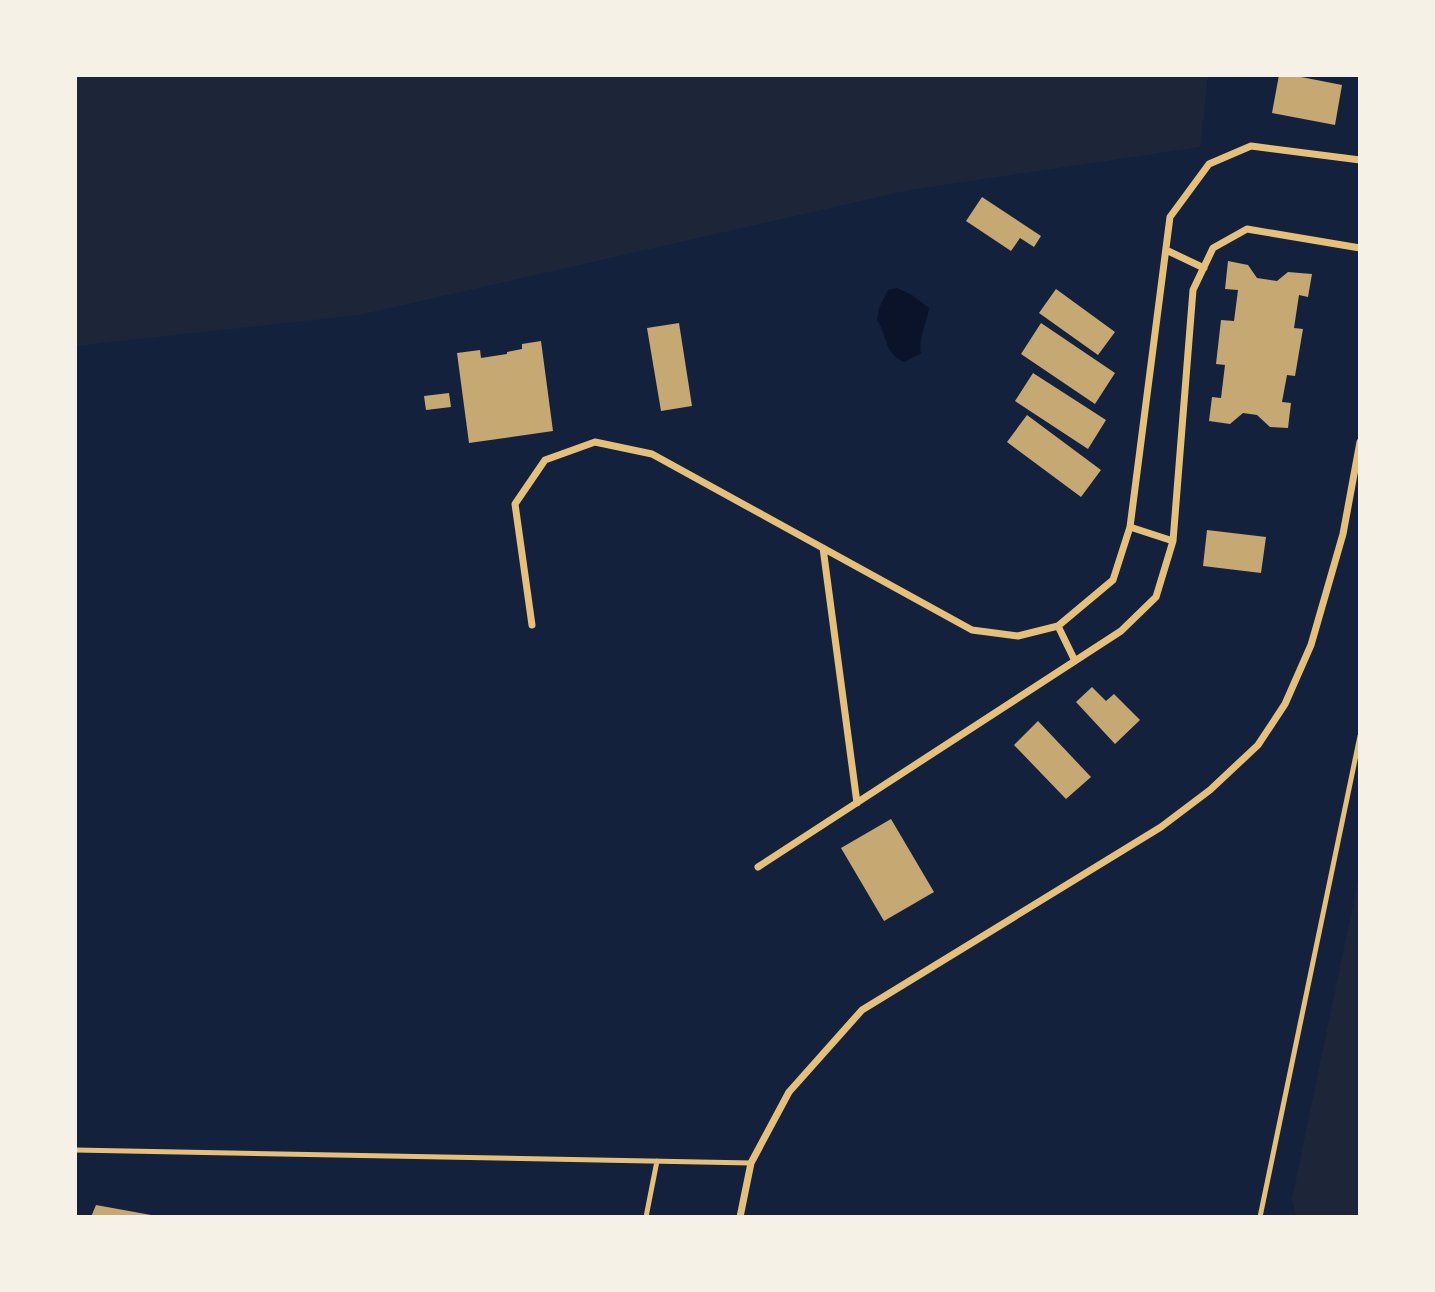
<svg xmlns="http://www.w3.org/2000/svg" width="1435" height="1292" viewBox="0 0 1435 1292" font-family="'Fira Sans',sans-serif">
	<rect width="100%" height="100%" fill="#14213d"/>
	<!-- green -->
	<path fill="#1d2539" d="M75 75H1208L1200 147 909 190 359 315 75 346Z
		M1360 871V1217H1296L1292 1199Z"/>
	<!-- water -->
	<path fill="#0b132b" d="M897 288 912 295 929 308C927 323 918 338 921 353L905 362C883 353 889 339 877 320L879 308 888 290Z"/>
	<!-- building -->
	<path fill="#c6a872" d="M1279 75H1291L1342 85 1335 125 1272 113Z
		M982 197 1041 236 1034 247 1020 238 1011 251 966 221Z
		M1228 261 1248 265 1257 278 1277 281 1288 272 1312 274 1308 297 1299 295 1294 328 1303 329 1295 376 1287 375 1282 402 1291 403 1288 428 1270 427 1257 415 1243 413 1230 424 1209 421 1212 397 1221 398 1225 365 1216 364 1221 320 1234 321 1238 290 1225 289Z
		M1056 289 1115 332 1098 355 1039 313Z
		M679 323 692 406 661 411 647 328Z
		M1041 323 1115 373 1095 404 1021 354Z
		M541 341 553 431 469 443 457 353 480 350 481 358 507 354V352L522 349V344Z
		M1033 373 1106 420 1088 449 1015 401Z
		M449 393 451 407 426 410 424 396Z
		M1027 415 1101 470 1081 497 1007 442Z
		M1207 530 1266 537 1261 573 1203 566Z
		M1092 687 1106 701 1114 694 1140 720 1115 744 1076 702Z
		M1038 721 1091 777 1066 799 1014 745Z
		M891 819 934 892 884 921 841 848Z
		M96 1205 151 1215V1217H91Z"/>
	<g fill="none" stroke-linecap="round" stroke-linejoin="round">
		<!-- service -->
		<path stroke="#e5c07b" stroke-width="5" d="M75 1150 751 1163
			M646 1217 657 1161
			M1260 1217 1360 736"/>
		<!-- minor -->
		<path stroke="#e5c07b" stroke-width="7" d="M1166 250 1204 268
			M1130 527 1173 541
			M823 548 857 803
			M532 625 515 504 545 460 595 442 652 454 972 630 1018 636 1058 626 1113 580 1130 527 1170 217 1209 164 1251 146 1360 160
			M1058 626 1075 661
			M758 867 1121 631 1156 597 1173 541 1193 290 1213 248 1247 229 1360 248
			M740 1217 751 1163 789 1092 862 1010 1161 827 1210 790 1258 745 1285 704 1311 645 1343 534 1360 442"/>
	</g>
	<!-- border -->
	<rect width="1435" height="1292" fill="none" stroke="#f6f1e7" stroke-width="154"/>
</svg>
